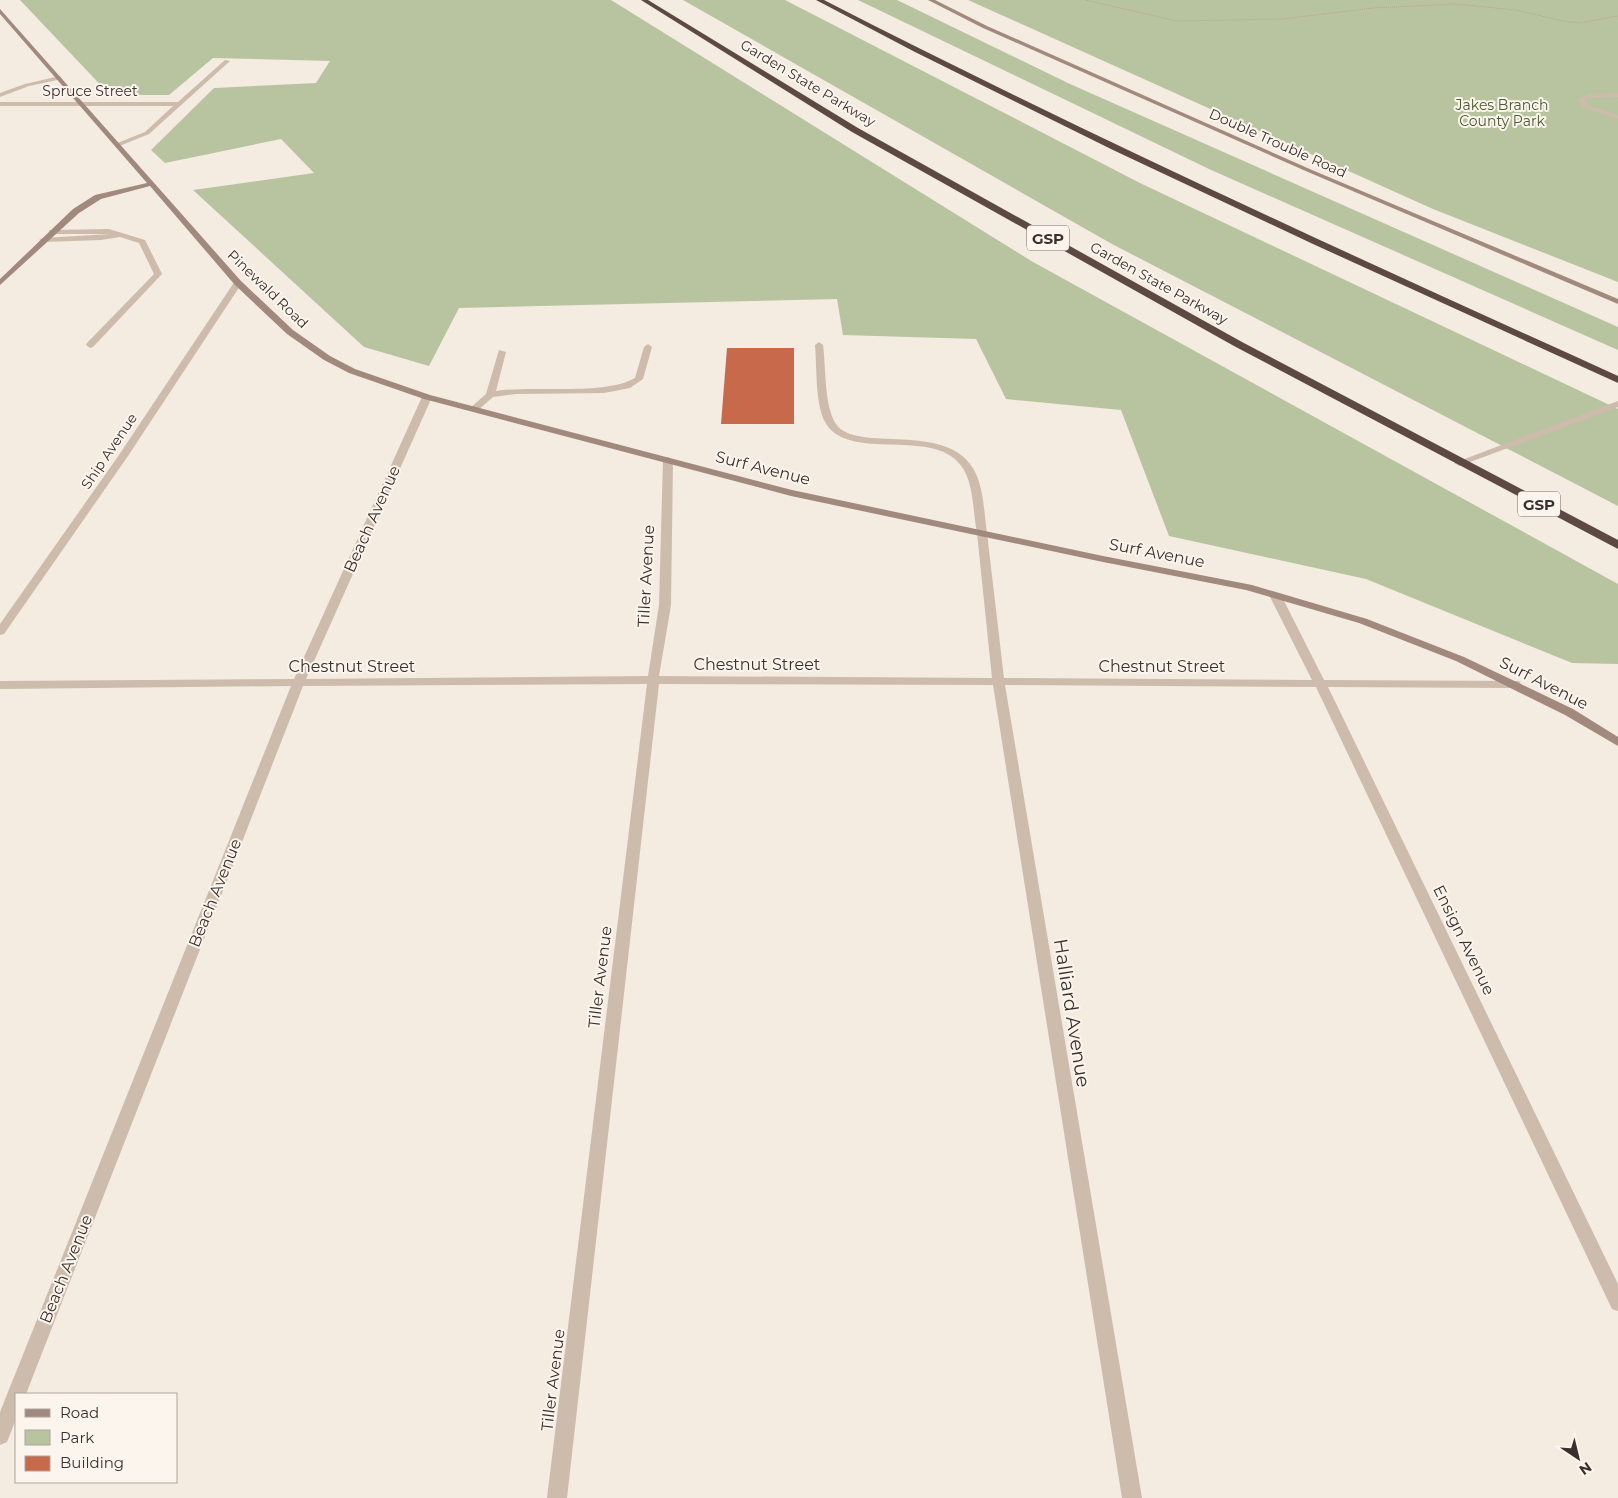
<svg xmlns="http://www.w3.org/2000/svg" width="1618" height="1498" viewBox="0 0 1618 1498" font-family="Montserrat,sans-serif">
	<rect width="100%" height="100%" fill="#f4ebe1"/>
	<!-- green -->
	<path fill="#b8c4a0" d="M20 0H611L1033 262 1618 584V664L1572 663 1366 579 1169 536 1121 410 1006 399 976 339 843 335 837 299 459 308 429 366 364 347 193 190 314 173 281 139 165 163 151 150 214 88 316 83 330 61 213 58 169 95H110Z
		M683 0H785L1140 183 1618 409V506L1112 244Z
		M858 0H897L1070 84 1618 327V350L1209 169Z
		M968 0H1618V282L1433 209Z"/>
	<!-- building -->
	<path fill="#c8694b" d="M727 348H794V424H721Z"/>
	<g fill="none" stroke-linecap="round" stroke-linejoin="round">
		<!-- path -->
		<path stroke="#b9a596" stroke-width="1" stroke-dasharray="1 1" stroke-linecap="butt" d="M1085 0 1177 21 1282 19 1373 8 1455 4 1516 10 1567 22 1580 23 1618 16"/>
		<!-- lane -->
		<path fill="#cdbbac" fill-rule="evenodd" d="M109 229 145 240 162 274 93 347 90 348 86 345 87 343 154 274 139 243 120 237 101 240 43 242 39 240 43 238 111 234H49V230H52Z
			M819 342 823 345C826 366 824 406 836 424 856 454 947 420 974 470 984 488 984 513 987 533L986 535H978L977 533C973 513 974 488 964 470 938 423 846 466 824 420 815 400 817 367 815 345Z
			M648 344 652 347 643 379 630 388 604 393 516 394 493 397 477 411H471L469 409 486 394 499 350 506 352 496 391C535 385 604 396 635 378L644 347Z
			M1618 401V407L1462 465 1459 466 1454 463Z"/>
		<!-- street -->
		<path fill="#cdbbac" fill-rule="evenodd" d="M225 60 230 61 149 134 117 147 115 146V144L145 132 173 106H0V102H178Z
			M60 76 62 79 29 86 0 97V93L25 84Z
			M1618 93V97L1591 98 1585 100 1589 106 1618 115V119L1585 108 1579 103 1580 98 1590 94Z
			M235 281 242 283 128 456 4 634 0 635V624L119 455Z
			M427 394 432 397 306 679 648 676 659 605 663 460 668 457 673 460 671 605 659 676 992 678 977 533 982 530 987 533 1004 678 1312 680 1269 595 1275 592 1281 595 1324 680 1519 681 1521 684 1515 688 1328 687 1618 1284V1311L1612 1309 1316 687 1005 685 1142 1498H1122L993 685 659 684 567 1498H547L647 684 303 686 26 1394H16V1419L7 1442 0 1445V1412L291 686 0 689V681L294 679 422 397Z"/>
		<!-- secondary -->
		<path fill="#a18a7d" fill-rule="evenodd" d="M928 0H935L987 26 1312 170 1618 299V304L1308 172 983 28Z
			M0 9 241 281 293 330 330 356 355 369 430 395 792 490 1103 556 1252 585 1367 619 1464 657 1573 709 1618 737V746L1565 715 1456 661 1359 623 1246 590 1103 562 791 496 424 399 349 373 324 360 287 334 235 285 150 186 101 199 79 213 0 285V279L73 209 95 195 147 183 0 14Z"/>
		<!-- highway -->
		<path fill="#5c4a42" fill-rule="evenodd" d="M641 0H648L858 128 1242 342 1618 540V549L1234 346 852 132Z
			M816 0H824C1085 134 1351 255 1618 376V383L1313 244 1113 150 915 52Z"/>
	</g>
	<g text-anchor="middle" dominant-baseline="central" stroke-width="4" stroke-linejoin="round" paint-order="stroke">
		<!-- far-street labels -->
		<g font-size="14" fill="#3b302b" stroke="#fbf5ee">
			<text transform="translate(808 83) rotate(31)">Garden State Parkway</text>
			<text x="90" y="91">Spruce Street</text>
			<text transform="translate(1278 143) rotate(24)">Double Trouble Road</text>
			<text transform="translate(1159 283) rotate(29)">Garden State Parkway</text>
			<text transform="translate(268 289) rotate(44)">Pinewald Road</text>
			<text transform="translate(109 451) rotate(-56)">Ship Avenue</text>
		</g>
		<!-- far-park labels -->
		<g font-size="14" fill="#4a5a2e" stroke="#fbf5ee">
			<text x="1502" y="105">Jakes Branch<tspan x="1502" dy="16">County Park</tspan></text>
		</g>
		<!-- shield labels -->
		<g fill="#fbf5ee" stroke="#756b66" stroke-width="1">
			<rect x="1027" y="225.5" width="42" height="25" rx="4"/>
			<rect x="1518" y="491.5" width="42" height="25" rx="4"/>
		</g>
		<g font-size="15" font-weight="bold" fill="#3b302b">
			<text x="1048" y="238">GSP</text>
			<text x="1539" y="504">GSP</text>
		</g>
		<!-- street labels -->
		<g font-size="16" fill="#3b302b" stroke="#fbf5ee">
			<text transform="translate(763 468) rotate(14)">Surf Avenue</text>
			<text transform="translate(372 519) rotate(-66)">Beach Avenue</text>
			<text transform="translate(1157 553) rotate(11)">Surf Avenue</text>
			<text transform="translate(646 576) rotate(-87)">Tiller Avenue</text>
			<text x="757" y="664">Chestnut Street</text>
			<text x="352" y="666">Chestnut Street</text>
			<text x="1162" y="666">Chestnut Street</text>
			<text transform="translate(1544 683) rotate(27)">Surf Avenue</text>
			<text transform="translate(215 893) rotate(-68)">Beach Avenue</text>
			<text transform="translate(1464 940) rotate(64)">Ensign Avenue</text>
			<text transform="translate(600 977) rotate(-83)">Tiller Avenue</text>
			<text transform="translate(66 1269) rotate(-68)">Beach Avenue</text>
			<text transform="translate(553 1380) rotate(-83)">Tiller Avenue</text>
		</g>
		<!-- near-street labels -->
		<g font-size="19" fill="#3b302b" stroke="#fbf5ee">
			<text transform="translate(1072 1013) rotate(81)">Halliard Avenue</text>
		</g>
	</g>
	<!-- legend -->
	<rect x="15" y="1393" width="162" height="90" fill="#fbf5ee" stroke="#aea6a0"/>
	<rect x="25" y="1409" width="25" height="8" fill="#a18a7d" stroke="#aea6a0"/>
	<text x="60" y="1418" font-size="15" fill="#3b302b">Road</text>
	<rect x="25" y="1430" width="25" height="15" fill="#b8c4a0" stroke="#aea6a0"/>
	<text x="60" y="1443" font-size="15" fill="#3b302b">Park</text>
	<rect x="25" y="1456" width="25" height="15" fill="#c8694b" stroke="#aea6a0"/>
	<text x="60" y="1468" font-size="15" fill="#3b302b">Building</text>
	<!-- north arrow -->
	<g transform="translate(1578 1458) rotate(145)" stroke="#fbf5ee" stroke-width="4" paint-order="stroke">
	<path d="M0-4L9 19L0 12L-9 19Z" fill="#3b302b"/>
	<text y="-8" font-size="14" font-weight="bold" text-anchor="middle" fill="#3b302b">N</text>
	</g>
</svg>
